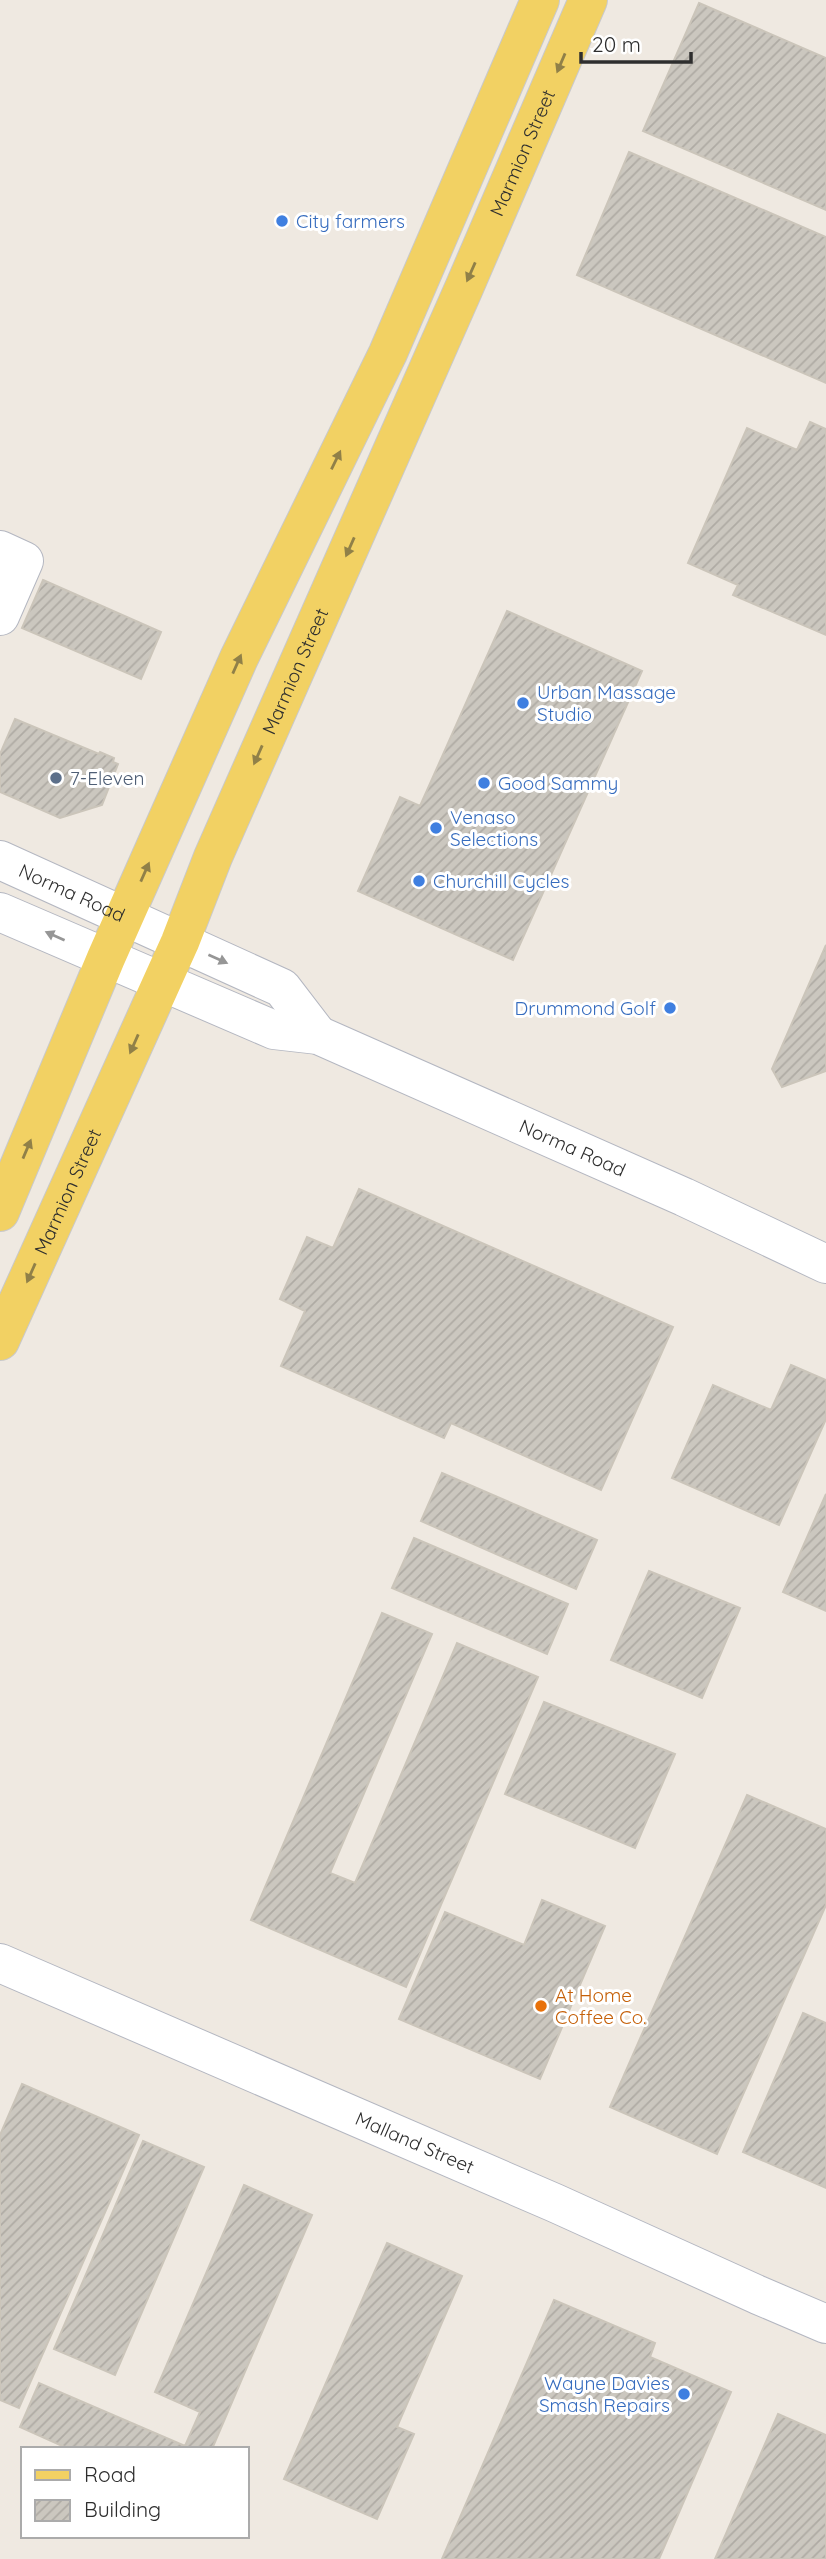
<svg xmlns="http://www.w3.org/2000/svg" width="826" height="2559" viewBox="0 0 826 2559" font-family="Quicksand,sans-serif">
	<defs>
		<pattern id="building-hatch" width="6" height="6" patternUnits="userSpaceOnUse" patternTransform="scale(1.75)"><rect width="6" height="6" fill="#cbc7bf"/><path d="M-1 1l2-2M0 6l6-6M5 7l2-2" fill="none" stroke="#afaba4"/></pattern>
	</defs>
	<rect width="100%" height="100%" fill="#efe9e1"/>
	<!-- building -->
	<path fill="url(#building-hatch)" stroke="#cbc5ba" stroke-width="2" d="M699 3 826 58V210L643 131Z
		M629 152 826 237V383L577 275Z
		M810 422 826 429V635L733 595 738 585 688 563 747 428 797 450Z
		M43 580 161 632 141 679 22 628Z
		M507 611 642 671 513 960 358 891 400 797 420 806Z
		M15 719 99 754 100 752 114 758 113 762 118 764 102 805 60 818 0 792V754Z
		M826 945V1071L782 1087 772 1069Z
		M359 1189 673 1327 601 1490 451 1423 444 1438 281 1366 305 1311 280 1299 307 1237 333 1248Z
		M791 1365 826 1380V1419L779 1525 672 1478 713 1385 771 1410Z
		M442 1473 597 1540 576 1589 421 1521Z
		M826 1494V1611L783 1592Z
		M414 1538 568 1604 547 1654 392 1588Z
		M649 1571 740 1608 702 1698 611 1660Z
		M382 1613 432 1634 330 1873 355 1883 457 1643 538 1677 406 1987 251 1920Z
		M544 1702 675 1754 635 1848 505 1794Z
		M747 1795 826 1829V1905L717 2154 610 2107Z
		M542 1900 605 1926 540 2079 399 2019 445 1912 524 1945Z
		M803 2013 826 2023V2188L743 2152Z
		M22 2084 139 2135 19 2408 0 2400V2135Z
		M143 2141 204 2167 115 2375 54 2349Z
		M244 2185 312 2215 212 2449H69L20 2427 39 2383 185 2446 200 2412 155 2392Z
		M387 2243 462 2276 397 2427 414 2434 377 2519 284 2479Z
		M554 2300 655 2343 650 2357 731 2392 659 2559H442Z
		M778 2414 826 2435V2559H715Z"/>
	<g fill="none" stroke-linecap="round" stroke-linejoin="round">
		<defs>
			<g id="minor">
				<path d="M0 550 24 561 0 616"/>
				<path id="s1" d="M0 860 282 988 318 1035"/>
				<path id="s2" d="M0 912 274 1030 318 1035 684 1197 826 1264"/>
				<path id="s3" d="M0 1963 555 2203 758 2295 826 2324"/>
			</g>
			<g id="major">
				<path d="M0 1212 106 958 239 658 388 353 540 0"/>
				<path id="s4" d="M0 1341 180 942 213 857 464 288 588 0"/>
			</g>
		</defs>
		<!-- minor casing -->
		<use href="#minor" stroke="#b4b7c1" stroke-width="40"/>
		<!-- major casing -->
		<use href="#major" stroke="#c9c9c9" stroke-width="40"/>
		<!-- minor -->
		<use href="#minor" stroke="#fff" stroke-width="38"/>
		<!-- major -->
		<use href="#major" stroke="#f2d163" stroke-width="38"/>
	</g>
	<!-- one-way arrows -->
	<defs><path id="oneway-solid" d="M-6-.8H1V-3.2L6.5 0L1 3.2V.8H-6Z" transform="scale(1.75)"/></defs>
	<g fill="#908048">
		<use href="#oneway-solid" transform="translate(561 63) rotate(113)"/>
		<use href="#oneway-solid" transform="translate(471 272) rotate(114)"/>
		<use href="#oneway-solid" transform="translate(336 460) rotate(-64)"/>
		<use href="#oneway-solid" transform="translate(350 547) rotate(114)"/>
		<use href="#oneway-solid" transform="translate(237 664) rotate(-66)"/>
		<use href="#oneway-solid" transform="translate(258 755) rotate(114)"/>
		<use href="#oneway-solid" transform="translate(145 872) rotate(-66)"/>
		<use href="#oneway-solid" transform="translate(134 1044) rotate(114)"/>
		<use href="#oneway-solid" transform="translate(27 1149) rotate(-67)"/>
		<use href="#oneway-solid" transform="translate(31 1273) rotate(114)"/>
	</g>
	<g fill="#969696">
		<use href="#oneway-solid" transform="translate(55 936) rotate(-156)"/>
		<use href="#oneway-solid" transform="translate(218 959) rotate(24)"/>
	</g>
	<!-- markers -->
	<g fill="#3f7fe0" stroke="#fff" stroke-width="2.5">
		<circle cx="282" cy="221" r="7"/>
		<circle cx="523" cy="703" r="7"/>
		<circle cx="484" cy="783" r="7"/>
		<circle cx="436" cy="828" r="7"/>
		<circle cx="419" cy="881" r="7"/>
		<circle cx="670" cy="1008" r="7"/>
		<circle cx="684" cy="2394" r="7"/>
	</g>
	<circle fill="#5c6f8a" stroke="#fff" stroke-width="2.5" cx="56" cy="778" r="7"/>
	<circle fill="#e8710a" stroke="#fff" stroke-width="2.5" cx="541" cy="2006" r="7"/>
	<g text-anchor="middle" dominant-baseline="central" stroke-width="6" stroke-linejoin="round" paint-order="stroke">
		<!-- street labels -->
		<g font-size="19" fill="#2e2e2e" stroke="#fff">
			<text stroke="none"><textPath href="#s4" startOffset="1298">Marmion Street</textPath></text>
			<text stroke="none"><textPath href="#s4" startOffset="732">Marmion Street</textPath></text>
			<text stroke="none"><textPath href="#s1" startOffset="79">Norma Road</textPath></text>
			<text stroke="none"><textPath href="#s2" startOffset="621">Norma Road</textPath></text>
			<text stroke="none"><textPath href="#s4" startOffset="164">Marmion Street</textPath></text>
			<text stroke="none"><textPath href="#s3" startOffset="452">Malland Street</textPath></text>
		</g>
		<!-- shop labels -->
		<g font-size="19" fill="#366cbe" stroke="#fff" text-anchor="start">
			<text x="296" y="221">City farmers</text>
			<text x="537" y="692">Urban Massage<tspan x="537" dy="22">Studio</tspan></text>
			<text x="498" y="783">Good Sammy</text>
			<text x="450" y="817">Venaso<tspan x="450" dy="22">Selections</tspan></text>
			<text x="433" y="881">Churchill Cycles</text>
			<text x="656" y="1008" text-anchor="end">Drummond Golf</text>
			<text x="670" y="2383" text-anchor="end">Wayne Davies<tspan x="670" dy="22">Smash Repairs</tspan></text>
		</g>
		<!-- service labels -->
		<g font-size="19" fill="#4e5e75" stroke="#fff" text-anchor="start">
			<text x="70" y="778">7-Eleven</text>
		</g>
		<!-- food labels -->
		<g font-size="19" fill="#c56008" stroke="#fff" text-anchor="start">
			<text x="555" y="1995">At Home<tspan x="555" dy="22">Coffee Co.</tspan></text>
		</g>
	</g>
	<!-- legend -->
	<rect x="21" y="2447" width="228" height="91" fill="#ffffff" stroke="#ababab" stroke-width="2"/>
	<rect x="35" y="2470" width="35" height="10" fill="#f2d163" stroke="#ababab" stroke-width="2"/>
	<text x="84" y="2482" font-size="21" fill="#2e2e2e">Road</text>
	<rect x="35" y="2500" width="35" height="21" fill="url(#building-hatch)" stroke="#ababab" stroke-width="2"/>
	<text x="84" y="2517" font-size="21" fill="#2e2e2e">Building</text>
	<!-- scale -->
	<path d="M581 52v10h110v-10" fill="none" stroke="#2e2e2e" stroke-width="3.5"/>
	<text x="592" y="52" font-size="21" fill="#2e2e2e" stroke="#ffffff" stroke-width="5" paint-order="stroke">20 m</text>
</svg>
